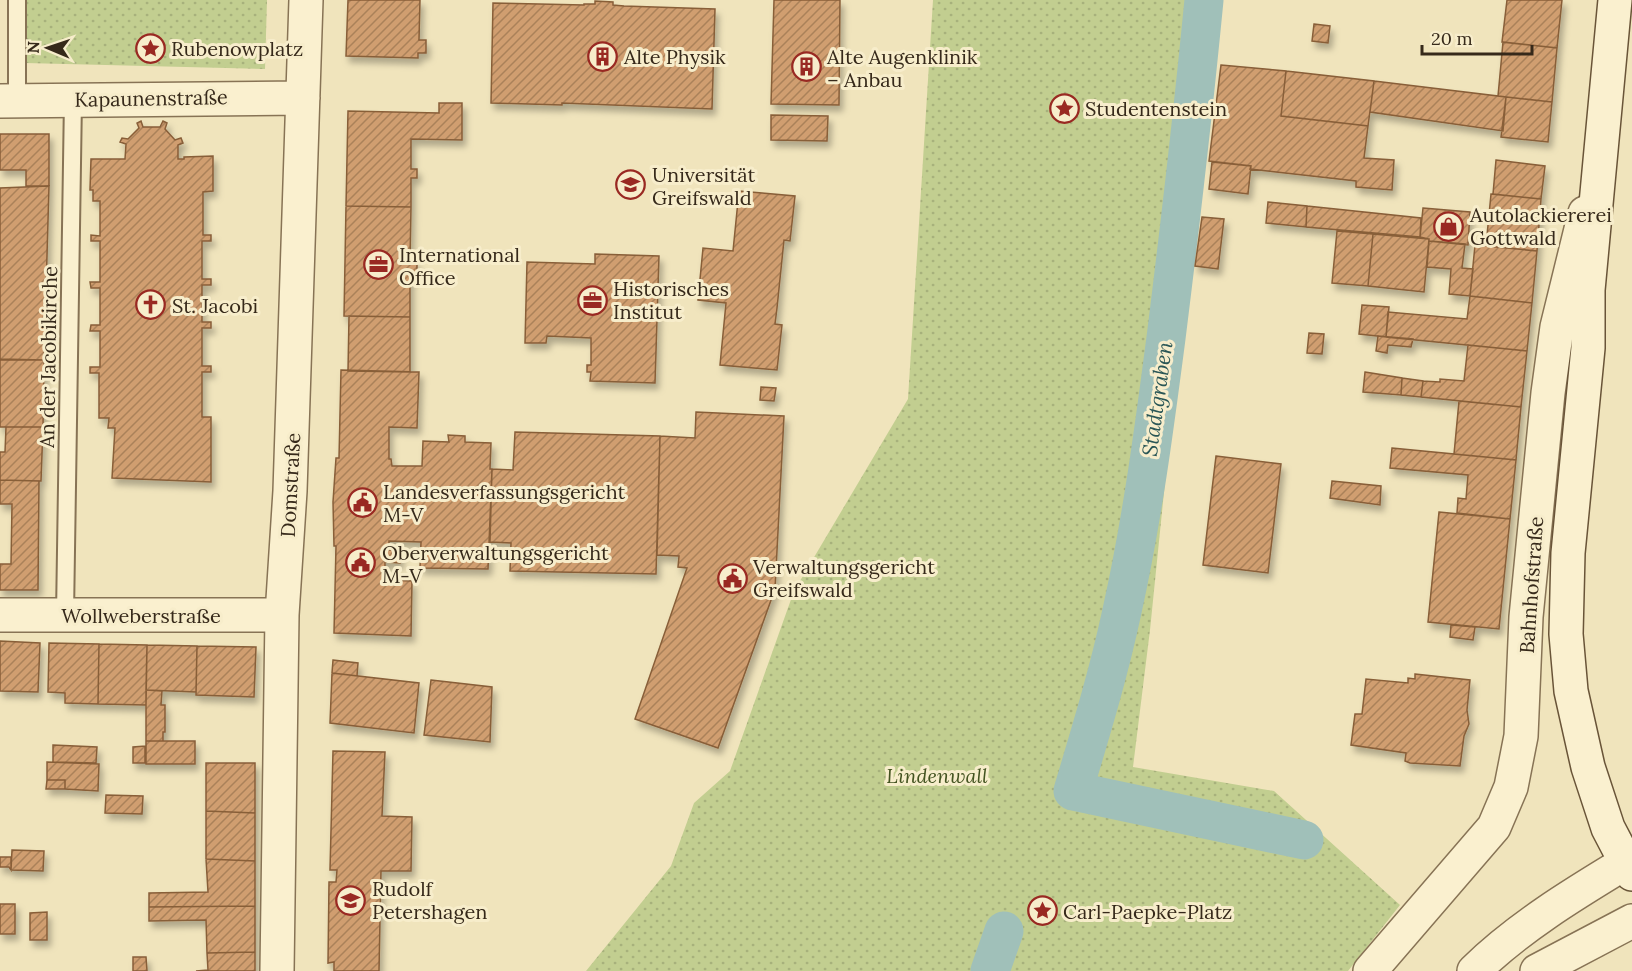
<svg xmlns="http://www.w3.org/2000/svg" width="1632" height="971" viewBox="0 0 1632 971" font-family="Lora,serif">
	<defs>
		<pattern id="park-dots" width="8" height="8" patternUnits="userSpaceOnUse" patternTransform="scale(1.5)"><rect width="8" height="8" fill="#c2ce90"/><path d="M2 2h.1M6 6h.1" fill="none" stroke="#a7b17c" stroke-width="1.8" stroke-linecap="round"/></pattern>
		<pattern id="building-hatch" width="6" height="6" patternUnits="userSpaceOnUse" patternTransform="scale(1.5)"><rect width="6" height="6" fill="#d09e6f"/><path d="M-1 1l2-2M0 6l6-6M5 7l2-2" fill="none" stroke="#aa815a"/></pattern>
		<filter id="shadow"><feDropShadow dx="3.5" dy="6" stdDeviation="3" flood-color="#0004"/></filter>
	</defs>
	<rect width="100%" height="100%" fill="#f0e4bc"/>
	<!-- park -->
	<path fill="url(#park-dots)" d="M27 0H267L265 69 25 63Z
		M933 0H1214L1150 630 1133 767 1274 791 1400 905 1348 971H586L671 866 694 803 730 771 794 591 908 399Z"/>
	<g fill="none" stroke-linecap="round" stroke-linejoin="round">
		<!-- canal -->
		<path stroke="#a0c0b9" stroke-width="39" d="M1204 0C1193 113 1180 226 1166 338 1154 430 1142 521 1122 611 1109 672 1091 731 1073 791L1304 840
			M990 971 1004 931"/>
	</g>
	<!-- building -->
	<path fill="url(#building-hatch)" stroke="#885e39" stroke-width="1.5" filter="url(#shadow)" d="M348 0H420L419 40H426V53H418V58L346 56Z
		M774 0H840L839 105 771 104Z
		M1507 0H1562L1557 48 1502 42Z
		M595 1 613 2V5L624 6 715 9 712 109 562 103V105L491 103 493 3 584 5V4H595Z
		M1314 24 1330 26 1328 43 1312 41Z
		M1503 42 1557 48 1552 102 1498 96Z
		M1221 65 1286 71 1281 116 1368 126 1364 158 1394 160 1392 190 1356 187V181L1250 169 1251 166 1209 161Z
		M1286 71 1374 81 1368 126 1281 116Z
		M1374 81 1506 97 1503 131 1370 112Z
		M1506 97 1552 102 1548 142 1501 137Z
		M439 103H462V140L411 139V169H417V178H411V207L346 206 348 111 439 113Z
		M771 115 828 116 827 141 771 140Z
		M141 121 143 127H160L163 121 167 123 165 129 175 140 181 138 183 143 178 145V159H184V157L213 156V191L203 192V235H211V241H202V279H211V285H202V322H211V328H202V366H211V372H202V417H211V482L112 478 115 428H108L109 418H99V373H90V367H100V331H90L91 325H100V288H91L90 282H100V241H91V235L100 236V201H93V190H90L91 159H125L126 144 120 142 122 138 128 139 139 128 137 123Z
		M0 134H49V186H26V170H0Z
		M1496 160 1545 166 1541 199 1493 194Z
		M1212 162 1251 166 1248 194 1209 189Z
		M49 186 44 360 0 359V188Z
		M739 191 795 196 790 241 784 240 777 308 775 324 782 325 777 370 720 365 726 303 698 300 703 248 733 251Z
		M1491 194 1541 199 1537 251 1486 246Z
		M1268 202 1307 206 1306 227 1266 223Z
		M346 206 411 207 410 262H417V277H410V317L344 316Z
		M1307 206 1421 218 1420 237 1306 227Z
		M1423 208 1470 212 1468 245 1429 241V239L1420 237Z
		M1202 217 1224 219 1218 269 1195 266Z
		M1337 231 1373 234 1368 286 1332 283Z
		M1373 234 1429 239 1424 292 1368 286Z
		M1429 241 1465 244 1462 268 1473 269 1470 296 1449 294 1451 269 1427 267Z
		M1475 245 1537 251 1532 303 1470 296Z
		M595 254 659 256 655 383 590 381 591 372H587V365H591V338L547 336 546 343H525L527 262 595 264Z
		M1470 296 1532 303 1527 351 1386 337 1388 312 1467 319Z
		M1362 305 1389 307 1386 337 1359 334Z
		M349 316 410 317V372L348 371Z
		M1309 333 1324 334 1322 354 1307 353Z
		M1378 336 1413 339 1411 347 1388 345 1387 353 1376 351Z
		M1468 345 1527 351 1521 407 1421 397 1423 381 1440 382V379L1464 381Z
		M0 360H44L43 427H0Z
		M341 370 419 372 417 428 389 427V459H391L392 466H422L423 441 449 442 448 435 465 436V442L491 443 490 469H492L488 569 420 568 421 542 389 541V547L386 548V550H400V563L385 562V580L412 581 411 636 334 633 336 546H334L333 502 336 458H339Z
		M1365 372 1402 378 1401 395 1363 392Z
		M1402 378 1423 381 1421 397 1401 395Z
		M761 387 776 388 774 401 760 400Z
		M1459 401 1521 407 1516 460 1454 454Z
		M696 412 784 416 775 589 718 748 635 719 687 568 678 567 679 556 657 555 660 436 695 438Z
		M6 427H43L41 481 0 480V452H5Z
		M515 432 660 436 656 574 510 571 511 543 490 542 492 469 513 470Z
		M1392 448 1516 460 1510 519 1457 513 1458 498 1466 499 1468 475 1390 468Z
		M1216 456 1281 464 1268 573 1203 565Z
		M0 480 39 481 38 590H0V564H11L12 504H0Z
		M1332 481 1381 486 1380 505 1330 498Z
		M1439 512 1510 519 1499 629 1428 622Z
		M1451 625 1475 627 1473 640 1450 637Z
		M0 641 40 643 38 692 0 691Z
		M49 643 99 644 98 704 65 703V693L48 692Z
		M99 644 147 645 146 705 98 704Z
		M147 645 197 646 196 692 146 690Z
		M197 646 256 647 254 697 196 695Z
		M333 660 358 663 357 676 332 673Z
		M332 673 419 683 414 733 330 723Z
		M1415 674 1470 680 1467 710 1469 724 1464 736 1460 766 1410 763 1405 761 1406 753 1351 745 1355 714H1362L1366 679 1408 683V678L1415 679Z
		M431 680 492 687 490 742 424 735Z
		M146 690 162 691 161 705H165V732H163V741H146Z
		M146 741H195V764H146Z
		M53 745 97 747 96 763 53 762Z
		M145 746V763H133V747Z
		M333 751 385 752 382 816 412 817 411 871H381L379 971H334V962L328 963 329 882H336L337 870H330Z
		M47 762 99 764 98 791 65 789V780H47Z
		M206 763H255V813L206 811Z
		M47 780H65V789H46Z
		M106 795 143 796 142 814 105 813Z
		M206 811 255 813V861L206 859Z
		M12 850 44 851 43 871 11 870Z
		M0 857H11V870L9 867H0Z
		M206 859 255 861V906L149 907V893L208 892Z
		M0 904H15V934H0Z
		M255 906V952L207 953 206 920 149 921V907Z
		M47 912V940H30V913Z
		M255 952V971H196L208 970 207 953Z
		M133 957H146L147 971H133Z"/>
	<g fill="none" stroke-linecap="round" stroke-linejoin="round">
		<defs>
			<path id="service" d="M17 100V0
				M65 615 73 99"/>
			<path id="minor" d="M0 101 303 98
				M0 615H282
				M277 971 282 615 290 491 306 0
				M1370 971 1494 827 1511 787 1521 736 1526 617 1548 393 1557 327 1585 213
				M1474 971C1518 928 1572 895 1625 863
				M1537 971 1632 921"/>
			<path id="secondary" d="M1615 0 1588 290V348L1568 553 1566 634 1571 691 1588 767 1608 828 1632 874"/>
		</defs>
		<!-- service casing -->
		<use href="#service" stroke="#877355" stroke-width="20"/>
		<!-- minor casing -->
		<use href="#minor" stroke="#877355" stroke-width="36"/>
		<!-- secondary casing -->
		<use href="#secondary" stroke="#695438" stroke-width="36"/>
		<!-- service -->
		<use href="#service" stroke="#faf0cf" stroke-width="16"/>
		<!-- minor -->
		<use href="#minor" stroke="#faf0cf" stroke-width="33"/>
		<!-- secondary -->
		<use href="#secondary" stroke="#faf0cf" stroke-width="33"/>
	</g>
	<!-- icons -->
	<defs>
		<symbol id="sight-ring" viewBox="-11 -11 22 22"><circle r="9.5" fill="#f7edcb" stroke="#992922" stroke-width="1.5"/><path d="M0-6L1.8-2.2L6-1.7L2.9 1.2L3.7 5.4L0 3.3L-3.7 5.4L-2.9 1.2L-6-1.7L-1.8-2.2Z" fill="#992922"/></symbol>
		<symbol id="building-ring" viewBox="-11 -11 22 22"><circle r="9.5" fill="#f7edcb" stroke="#992922" stroke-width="1.5"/><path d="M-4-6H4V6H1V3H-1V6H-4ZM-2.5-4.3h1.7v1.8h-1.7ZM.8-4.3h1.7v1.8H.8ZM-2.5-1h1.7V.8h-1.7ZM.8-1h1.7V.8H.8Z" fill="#992922"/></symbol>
		<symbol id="university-ring" viewBox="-11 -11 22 22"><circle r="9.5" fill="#f7edcb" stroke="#992922" stroke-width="1.5"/><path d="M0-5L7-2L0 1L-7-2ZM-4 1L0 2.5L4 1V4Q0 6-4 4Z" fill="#992922"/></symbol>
		<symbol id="shop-ring" viewBox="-11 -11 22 22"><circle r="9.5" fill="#f7edcb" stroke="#992922" stroke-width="1.5"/><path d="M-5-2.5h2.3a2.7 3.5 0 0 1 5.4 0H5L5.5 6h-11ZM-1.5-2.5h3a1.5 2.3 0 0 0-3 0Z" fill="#992922"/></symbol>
		<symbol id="office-ring" viewBox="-11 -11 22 22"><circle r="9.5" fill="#f7edcb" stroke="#992922" stroke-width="1.5"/><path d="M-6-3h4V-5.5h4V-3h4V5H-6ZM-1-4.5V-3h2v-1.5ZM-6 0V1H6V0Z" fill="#992922"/></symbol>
		<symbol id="church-ring" viewBox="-11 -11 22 22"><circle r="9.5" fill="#f7edcb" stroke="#992922" stroke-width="1.5"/><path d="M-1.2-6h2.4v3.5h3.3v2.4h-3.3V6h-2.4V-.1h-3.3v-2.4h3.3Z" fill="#992922"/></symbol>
		<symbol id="civic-ring" viewBox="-11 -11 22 22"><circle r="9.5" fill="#f7edcb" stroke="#992922" stroke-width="1.5"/><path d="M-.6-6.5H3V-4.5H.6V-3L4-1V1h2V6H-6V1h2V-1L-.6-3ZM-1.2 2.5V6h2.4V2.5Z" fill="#992922"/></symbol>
		<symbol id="school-ring" viewBox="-11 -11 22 22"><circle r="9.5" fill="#f7edcb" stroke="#992922" stroke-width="1.5"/><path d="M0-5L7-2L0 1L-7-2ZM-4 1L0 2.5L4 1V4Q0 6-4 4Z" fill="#992922"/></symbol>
	</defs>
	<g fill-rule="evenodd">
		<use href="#sight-ring" x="134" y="32" width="33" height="33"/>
		<use href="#building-ring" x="586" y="40" width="33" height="33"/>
		<use href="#building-ring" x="790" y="50" width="33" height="33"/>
		<use href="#sight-ring" x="1048" y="92" width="33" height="33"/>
		<use href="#university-ring" x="614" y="168" width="33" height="33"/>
		<use href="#shop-ring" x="1432" y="210" width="33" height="33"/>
		<use href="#office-ring" x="362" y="248" width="33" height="33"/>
		<use href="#office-ring" x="576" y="284" width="33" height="33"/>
		<use href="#church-ring" x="134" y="288" width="33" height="33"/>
		<use href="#civic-ring" x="346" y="486" width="33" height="33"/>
		<use href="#civic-ring" x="344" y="546" width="33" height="33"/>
		<use href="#civic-ring" x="716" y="562" width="33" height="33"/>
		<use href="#school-ring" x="334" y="884" width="33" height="33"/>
		<use href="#sight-ring" x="1026" y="894" width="33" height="33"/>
	</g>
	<g text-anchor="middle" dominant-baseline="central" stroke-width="6" stroke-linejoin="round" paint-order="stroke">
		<!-- poi labels -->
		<g font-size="20" fill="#36291a" stroke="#f7edcb" text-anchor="start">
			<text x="171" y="48">Rubenowplatz</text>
			<text x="624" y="56">Alte Physik</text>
			<text x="827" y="56">Alte Augenklinik<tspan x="827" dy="23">– Anbau</tspan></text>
			<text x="1085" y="108">Studentenstein</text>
			<text x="652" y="174">Universität<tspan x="652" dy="23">Greifswald</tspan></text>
			<text x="1470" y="214">Autolackiererei<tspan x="1470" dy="23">Gottwald</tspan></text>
			<text x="399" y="254">International<tspan x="399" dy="23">Office</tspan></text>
			<text x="613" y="288">Historisches<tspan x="613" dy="23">Institut</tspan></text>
			<text x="172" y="305">St. Jacobi</text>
			<text x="383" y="491">Landesverfassungsgericht<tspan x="383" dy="23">M-V</tspan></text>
			<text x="382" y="552">Oberverwaltungsgericht<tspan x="382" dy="23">M-V</tspan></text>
			<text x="753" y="566">Verwaltungsgericht<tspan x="753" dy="23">Greifswald</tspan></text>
			<text x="372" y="888">Rudolf<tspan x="372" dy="23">Petershagen</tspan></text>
			<text x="1063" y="911">Carl-Paepke-Platz</text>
		</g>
		<!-- street labels -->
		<g font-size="20" fill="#36291a" stroke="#f7edcb">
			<text transform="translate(151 98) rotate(-1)">Kapaunenstraße</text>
			<text transform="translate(48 357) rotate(-89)">An der Jacobikirche</text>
			<text transform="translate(290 485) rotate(-87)">Domstraße</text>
			<text transform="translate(1531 585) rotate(-86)">Bahnhofstraße</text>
			<text x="141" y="615">Wollweberstraße</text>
		</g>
		<!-- park labels -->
		<g font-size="20" font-style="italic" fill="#435320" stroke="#f7edcb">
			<text x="937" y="775">Lindenwall</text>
		</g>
		<!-- water labels -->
		<g font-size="21" font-style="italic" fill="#295656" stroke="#f7edcb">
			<text transform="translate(1157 399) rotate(-82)">Stadtgraben</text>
		</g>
	</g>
	<!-- north arrow -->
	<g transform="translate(48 48) rotate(272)" stroke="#f7edcb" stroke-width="4.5" paint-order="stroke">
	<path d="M0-4.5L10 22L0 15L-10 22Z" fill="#36291a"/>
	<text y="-9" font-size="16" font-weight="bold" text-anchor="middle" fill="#36291a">N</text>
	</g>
	<!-- scale -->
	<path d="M1422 45v9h110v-9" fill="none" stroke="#36291a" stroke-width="3"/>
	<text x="1431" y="45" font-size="18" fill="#36291a" stroke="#f7edcb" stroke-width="4.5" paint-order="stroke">20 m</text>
</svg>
